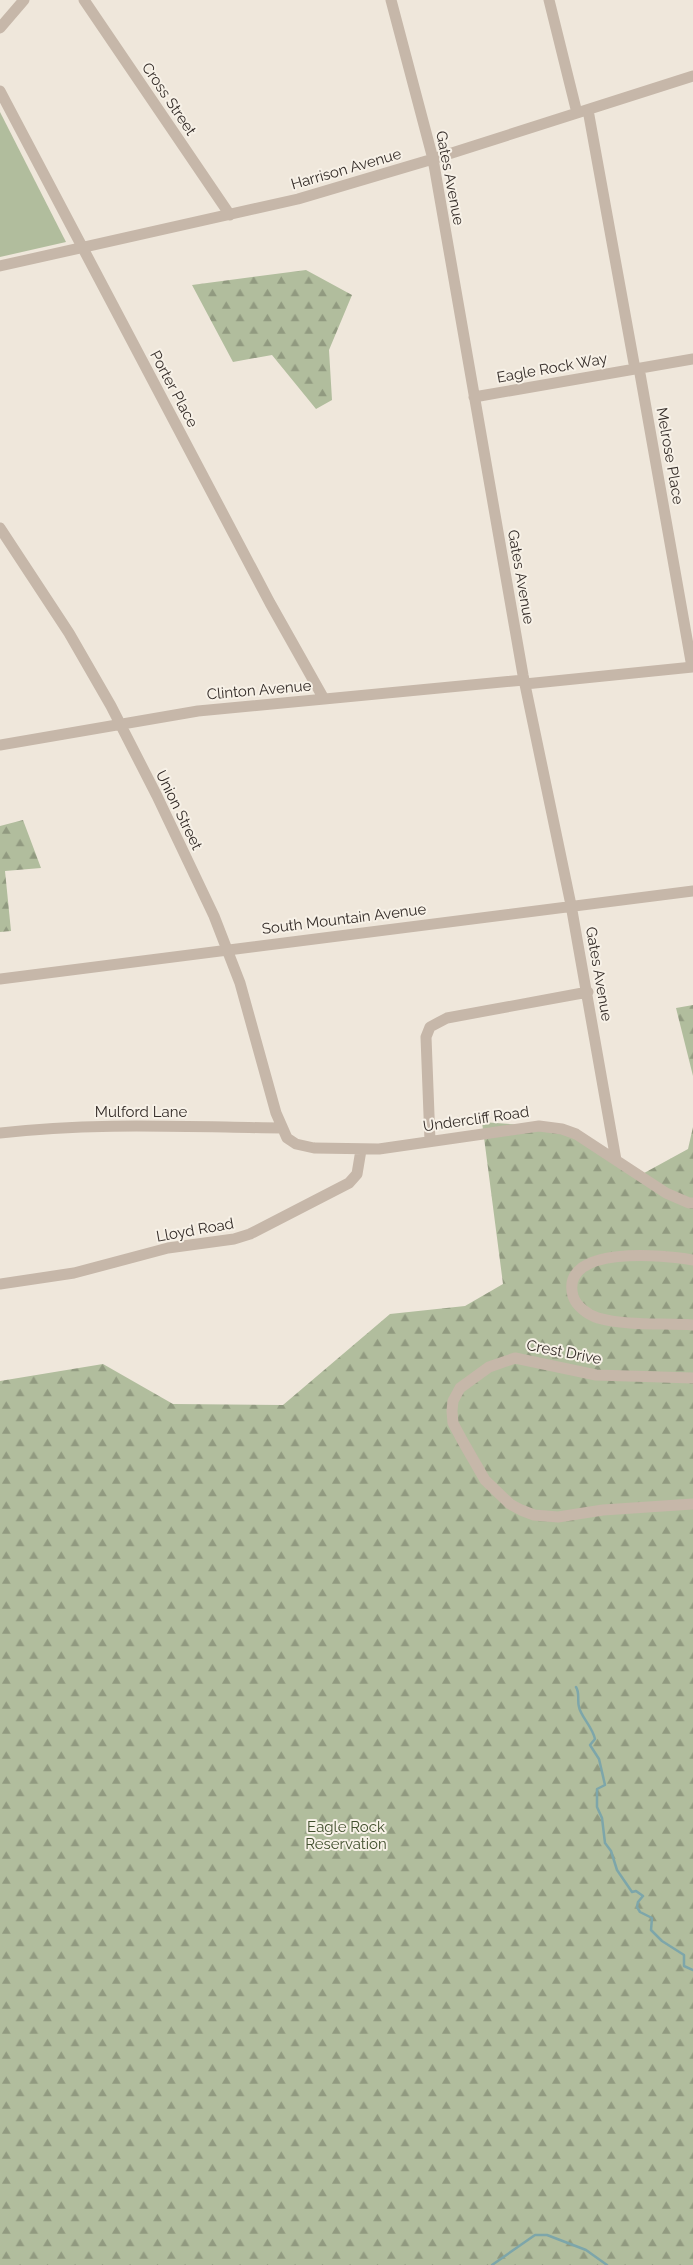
<svg xmlns="http://www.w3.org/2000/svg" width="693" height="2265" viewBox="0 0 693 2265" font-family="Raleway,sans-serif">
	<defs>
		<pattern id="forest-firs" width="22" height="20" patternUnits="userSpaceOnUse" patternTransform="scale(1.25)"><rect width="22" height="20" fill="#b1bd9d"/><path d="M5 1l3.5 6h-7zM16 11l3.5 6h-7z" fill="#919a80"/></pattern>
	</defs>
	<rect width="100%" height="100%" fill="#efe7db"/>
	<!-- forest -->
	<path fill="url(#forest-firs)" d="M306 270 352 295 329 350 332 400 316 409 272 355 233 362 192 285Z
		M23 820 41 868 5 871 11 931 0 932V826Z
		M693 1005V1076L676 1008Z
		M482 1122 563 1128 635 1178 688 1149 693 1127V2265H0V1381L103 1364 173 1404 283 1405 390 1314 465 1306 503 1284Z"/>
	<!-- park -->
	<path fill="#b1bd9d" d="M0 112 66 242 0 257Z"/>
	<g fill="none" stroke-linecap="round" stroke-linejoin="round">
		<!-- stream -->
		<path stroke="#7da6aa" stroke-width="2.5" d="M576 1687C580 1693 577 1700 579 1707 581 1717 592 1726 595 1739L590 1745 599 1759 605 1785 597 1789V1807L602 1818 605 1843 611 1851 617 1870 632 1892 636 1891 643 1896 638 1902 637 1907 640 1912 652 1918 651 1930 662 1941 684 1955V1966L693 1970
			M492 2265 535 2235H547L586 2250 607 2265"/>
		<!-- minor -->
		<path stroke="#c6b7a9" stroke-width="11" d="M84 0 230 215
			M391 0 433 159 523 675 571 905 616 1160
			M549 0 577 113
			M0 28 24 0
			M0 91 270 603 324 699
			M588 110 635 369
			M0 266 298 199 433 159 693 76
			M639 368 692 667
			M474 397 693 359
			M0 528 69 633 111 706 157 796 214 916 240 983 276 1113 287 1138 296 1144 314 1148 379 1149 539 1126 562 1129 576 1134 666 1193 689 1203H693
			M525 684 693 667
			M0 745 198 711 524 680
			M0 979 693 891
			M0 1133C93 1122 188 1127 282 1128
			M430 1141 426 1037 430 1027 447 1018 588 992
			M693 1260C666 1255 559 1244 573 1296 576 1306 588 1315 598 1318 626 1326 663 1323 693 1325
			M0 1284 74 1273 168 1248 234 1239 250 1234 349 1183 357 1174 361 1150
			M693 1378 596 1375 515 1358 489 1367 460 1388 453 1401 452 1411 453 1423 462 1440 485 1480 510 1504 521 1510 534 1515 558 1517 603 1510 693 1504"/>
	</g>
	<g text-anchor="middle" dominant-baseline="central" stroke-width="4" stroke-linejoin="round" paint-order="stroke">
		<!-- street labels -->
		<g font-size="15" fill="#342c28" stroke="#f7f1e7">
			<text transform="translate(169 99) rotate(56)">Cross Street</text>
			<text transform="translate(346 169) rotate(-16)">Harrison Avenue</text>
			<text transform="translate(450 178) rotate(79)">Gates Avenue</text>
			<text transform="translate(552 368) rotate(-10)">Eagle Rock Way</text>
			<text transform="translate(174 389) rotate(62)">Porter Place</text>
			<text transform="translate(670 456) rotate(80)">Melrose Place</text>
			<text transform="translate(521 577) rotate(80)">Gates Avenue</text>
			<text transform="translate(259 690) rotate(-5)">Clinton Avenue</text>
			<text transform="translate(179 810) rotate(64)">Union Street</text>
			<text transform="translate(344 919) rotate(-7)">South Mountain Avenue</text>
			<text transform="translate(599 974) rotate(80)">Gates Avenue</text>
			<text x="141" y="1112">Mulford Lane</text>
			<text transform="translate(476 1119) rotate(-8)">Undercliff Road</text>
			<text transform="translate(195 1230) rotate(-10)">Lloyd Road</text>
			<text transform="translate(564 1352) rotate(11)">Crest Drive</text>
		</g>
		<!-- park labels -->
		<g font-size="15" fill="#42502e" stroke="#f7f1e7">
			<text x="346" y="1827">Eagle Rock<tspan x="346" dy="17">Reservation</tspan></text>
		</g>
	</g>
</svg>
